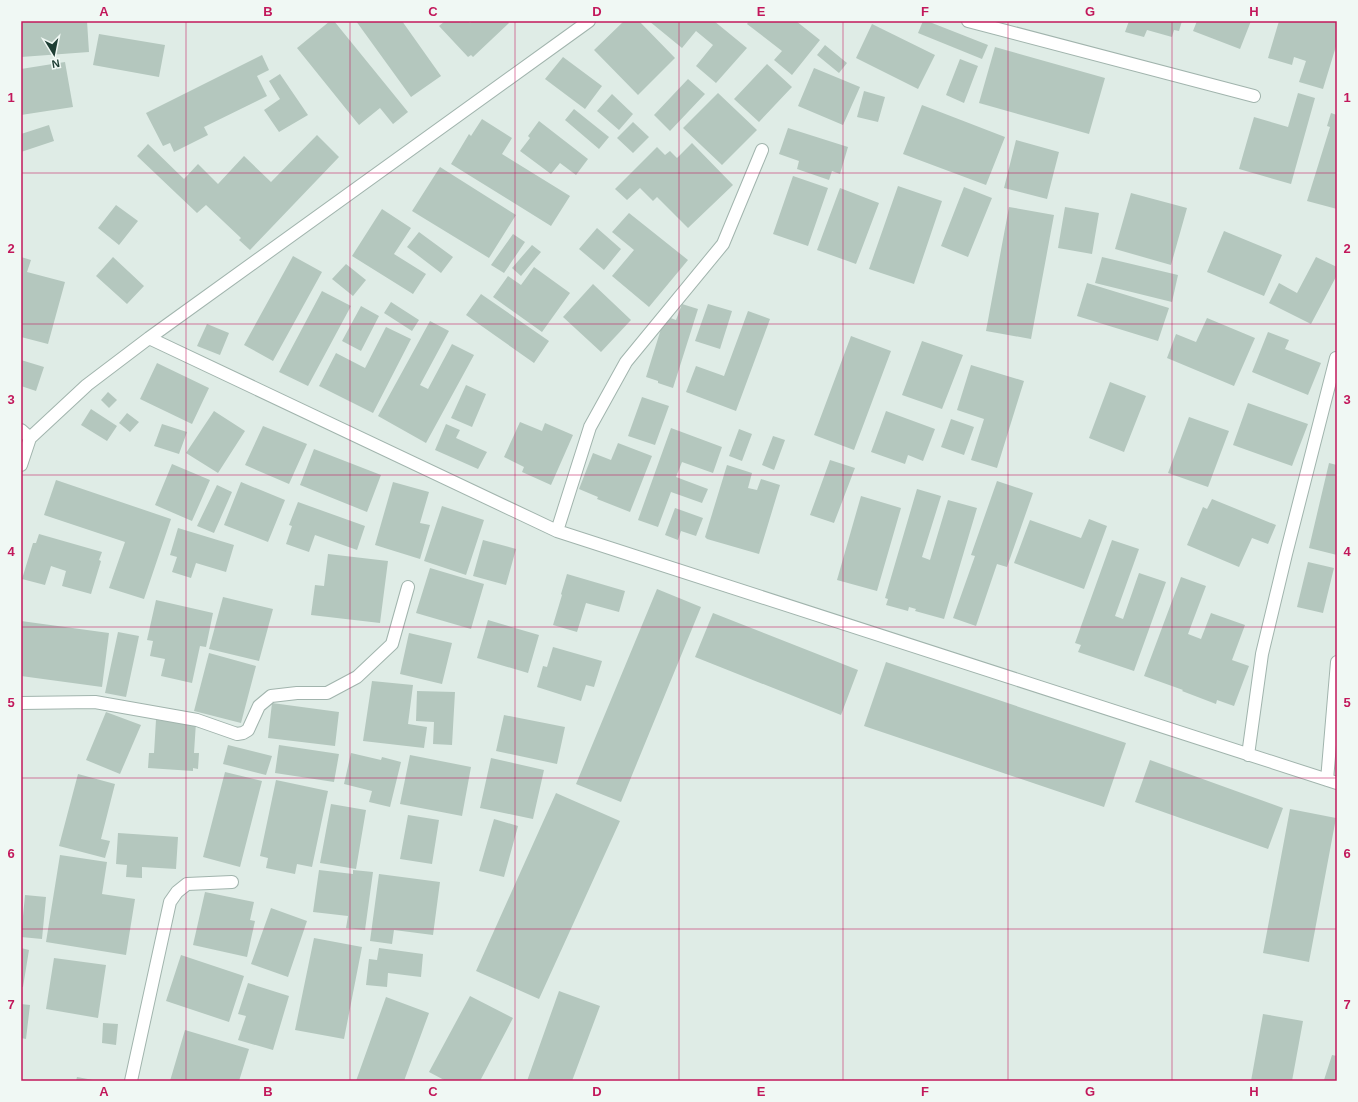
<svg xmlns="http://www.w3.org/2000/svg" width="1358" height="1102" viewBox="0 0 1358 1102" font-family="Arial,sans-serif">
	<rect width="100%" height="100%" fill="#dfece6"/>
	<!-- building -->
	<path fill="#b4c7be" d="M21 21H87L89 52 21 57Z
		M330 21H334L408 112 393 124 380 108 359 125 297 48Z
		M356 21H402L441 76 411 97Z
		M445 21H468L470 23 473 21H508L509 23 473 57 471 55 468 57 439 26Z
		M624 21H639L675 58 638 95 594 50Z
		M649 21H714L747 48 716 83 696 66 713 45 696 31 682 48Z
		M749 21H796L820 40 792 75 774 60 782 51 747 24Z
		M923 21H927L988 45 982 59 918 33Z
		M1129 21H1182L1179 31 1174 30 1172 37 1147 30 1144 37 1125 32Z
		M1197 21H1251L1240 49 1193 31Z
		M1279 21H1337V43L1323 89 1299 82 1306 61 1294 57 1292 65 1268 58Z
		M872 24 935 55 918 89 856 58Z
		M99 34 165 45 159 77 93 65Z
		M825 45 847 63 839 73 817 55Z
		M995 47 1105 78 1089 134 979 103Z
		M262 55 269 70 257 76 267 96 204 127 208 135 174 152 170 143 163 146 146 113Z
		M563 57 602 86 585 109 545 79Z
		M960 59 978 66 964 103 946 95Z
		M65 62 73 107 21 115V69Z
		M767 64 792 87 759 122 734 99Z
		M814 68 860 87 843 125 798 106Z
		M280 74 308 115 279 132 264 110 280 99 269 81Z
		M688 79 705 94 670 131 654 115Z
		M864 91 885 97 878 122 857 117Z
		M718 93 757 130 722 165 683 128Z
		M1298 93 1315 98 1291 184 1239 169 1254 117 1288 127Z
		M612 94 633 114 619 130 597 111Z
		M922 105 1005 137 986 185 903 154Z
		M574 109 609 137 599 149 565 120Z
		M1331 113 1337 115V209L1307 201 1330 127 1327 126Z
		M482 119 512 138 502 154 570 196 551 226 451 164 469 134 471 136Z
		M539 121 588 159 576 175 560 163 551 174 520 151 530 138 528 136Z
		M633 122 649 137 633 153 617 138Z
		M49 125 54 141 21 152V134Z
		M788 128 848 147 840 174 832 171 829 180 797 169 799 161 779 154Z
		M317 135 339 157 250 250 239 240 241 238 206 205 197 213 137 156 148 144 184 179 198 164 218 184 244 156 271 182Z
		M1016 140 1059 152 1047 199 1004 188Z
		M692 143 733 185 688 228 657 197 653 201 640 188 627 200 615 189 657 147 665 155 670 151 677 158Z
		M440 167 516 215 489 258 412 211Z
		M793 176 828 188 808 246 773 234Z
		M898 186 942 201 914 284 869 269Z
		M964 187 992 198 968 257 941 246Z
		M840 188 879 203 856 264 817 250Z
		M1131 193 1187 208 1171 265 1115 249Z
		M116 205 138 221 119 245 98 228Z
		M1009 207 1054 215 1031 339 986 331Z
		M1065 207 1099 213 1092 254 1058 248Z
		M382 209 411 228 394 254 426 274 413 294 352 256Z
		M629 213 688 260 649 307 612 276 634 250 612 232Z
		M597 228 621 249 604 270 579 249Z
		M1224 231 1282 255 1264 296 1207 272Z
		M419 232 453 257 441 273 407 247Z
		M513 234 525 242 504 273 491 265Z
		M532 245 541 252 521 276 512 268Z
		M293 256 322 272 273 361 244 345Z
		M21 257 31 260 27 272 65 282 48 344 21 337Z
		M113 257 144 286 127 304 96 276Z
		M1102 257 1178 275 1172 302 1095 283Z
		M1316 257 1337 267V275L1311 324 1269 303 1279 283 1297 293Z
		M346 264 366 280 353 296 332 279Z
		M534 267 570 293 542 332 493 297 508 276 521 285Z
		M1087 283 1169 308 1158 341 1077 316Z
		M593 284 631 320 601 352 563 317Z
		M322 291 351 306 308 386 279 372Z
		M481 294 549 341 534 363 466 315Z
		M391 302 419 320 412 331 384 313Z
		M682 304 698 309 673 388 658 383V381L646 377 665 316 676 320Z
		M708 304 732 311 720 349 695 341Z
		M361 306 379 316 361 351 342 341Z
		M748 311 770 319 736 411 686 392 696 366 724 376Z
		M1207 318 1255 338 1234 386 1167 358 1176 334 1196 342Z
		M430 321 449 331 420 385 428 389 452 344 474 355 426 443 378 416Z
		M207 324 229 333 220 355 197 346Z
		M386 327 411 339 373 413 319 386 336 353 365 368Z
		M1268 332 1289 340 1285 349 1321 363 1308 395 1252 372Z
		M851 336 891 351 854 450 814 435Z
		M922 341 963 355 942 409 902 395Z
		M21 360 44 367 36 391 21 386Z
		M157 363 209 388 192 424 140 399Z
		M971 365 1024 381 997 468 971 460 984 419 957 410Z
		M1110 382 1146 396 1124 452 1089 438Z
		M466 385 486 394 472 427 451 418Z
		M108 392 117 400 109 408 101 400Z
		M642 397 669 406 655 445 628 436Z
		M1248 403 1308 424 1292 466 1233 445Z
		M91 409 117 426 107 441 81 425Z
		M214 411 245 431 218 473 186 453Z
		M886 411 935 429 923 461 908 455 905 464 871 452Z
		M127 413 139 422 130 432 119 423Z
		M1189 417 1229 431 1208 487 1168 473Z
		M951 419 974 427 964 455 941 447Z
		M520 422 542 431 545 423 573 435 551 485 522 472 524 467 504 457Z
		M162 424 187 432 179 454 154 446Z
		M446 424 460 430 456 438 487 452 478 469 435 450Z
		M263 426 307 444 289 484 245 465Z
		M671 428 722 447 713 473 682 462 676 477 708 489 702 503 671 492 658 527 638 520Z
		M739 429 752 434 742 461 729 456Z
		M773 436 785 440 774 470 762 465Z
		M618 443 652 456 630 512 597 499 598 497 579 489 593 453 611 460Z
		M314 449 381 475 367 512 300 485Z
		M830 460 855 468 834 523 810 515Z
		M1329 463 1337 465V555L1309 548Z
		M172 464 210 480 192 521 155 505Z
		M727 465 752 473 748 488 757 490 761 479 780 485 759 554 707 539 705 537Z
		M56 480 171 519 144 599 109 588 125 542 44 515Z
		M997 481 1033 493 1007 567 997 564 976 626 953 618 975 556 971 555Z
		M241 482 285 500 268 542 224 525Z
		M393 482 429 492 420 523 430 525 420 559 375 545Z
		M217 485 232 492 214 533 197 526Z
		M917 489 941 496 922 557 930 560 948 500 977 508 944 619 915 611 916 609 909 607 908 611 886 605 888 599 885 598Z
		M861 496 901 508 877 591 837 580Z
		M1212 499 1276 525 1268 544 1252 538 1239 567 1187 545 1203 507 1207 509Z
		M298 502 365 526 357 550 315 535 309 552 286 544 292 526 289 525Z
		M442 506 484 520 466 575 424 561Z
		M675 508 703 518 696 536 681 531 678 540 665 535Z
		M1089 519 1107 526 1084 589 1014 563 1030 520 1081 538Z
		M178 528 234 545 226 572 196 563 191 578 172 572 177 557 170 555Z
		M39 534 102 552 99 560 101 561 91 594 62 586 66 571 51 566 45 585 22 579 33 543H36Z
		M483 540 516 549 506 585 473 576Z
		M1112 540 1139 549 1115 616 1123 619 1139 573 1166 582 1134 671 1078 652 1081 645 1075 643Z
		M328 554 388 561 380 623 311 615 315 585 324 586Z
		M1308 562 1334 568 1323 613 1297 607Z
		M430 568 484 584 471 629 416 613Z
		M567 574 625 591 619 612 586 603 577 632 553 625 562 595 561 594Z
		M1181 577 1206 586 1188 634 1201 639 1211 613 1245 625 1232 660 1249 666 1234 706 1217 700 1216 704 1182 691 1183 690 1144 676Z
		M657 589 701 607 621 802 576 784Z
		M223 597 273 609 259 661 209 649Z
		M156 600 213 613 206 647 200 646 192 683 161 676 165 659 150 656 153 641 147 640Z
		M713 613 858 670 841 715 695 657Z
		M488 620 539 635 528 673 477 658Z
		M21 621 109 633 102 687 21 676Z
		M118 632 139 636 126 697 105 693Z
		M409 633 452 643 442 684 400 674Z
		M553 647 602 661 594 687 586 685 581 701 537 687 543 666 547 667Z
		M209 653 256 666 241 723 194 711Z
		M886 662 1126 743 1104 807 864 726Z
		M372 681 413 685 408 724 427 727 424 748 363 741Z
		M417 691 455 692 452 745 433 744 434 722 416 721Z
		M272 703 339 712 335 746 268 738Z
		M106 712 141 725 120 774 86 760Z
		M504 715 565 727 557 764 496 751Z
		M156 720 196 722 194 753H199L198 769 193 768V771L148 768 149 753H154Z
		M228 745 272 756 266 775 223 764Z
		M279 745 339 754 334 782 275 773Z
		M351 753 381 760 382 757 401 762 390 807 369 802 372 791 344 784Z
		M410 755 471 767 462 816 400 804Z
		M491 758 544 770 533 819 480 808Z
		M1150 760 1283 808 1268 849 1135 802Z
		M225 772 262 781 240 867 203 857Z
		M78 774 115 784 101 839 110 841 105 858 59 846Z
		M276 780 328 791 312 867 297 864 295 874 266 868 268 858 260 856Z
		M556 793 620 821 539 999 476 971Z
		M331 804 366 810 356 869 320 863Z
		M1290 809 1336 818 1309 962 1263 953Z
		M408 815 439 820 432 864 400 859Z
		M494 819 518 826 504 877 479 871Z
		M118 833 178 837 176 869 142 867V878L126 877 127 865 116 864Z
		M60 855 107 862 102 894 135 899 126 955 46 942Z
		M319 870 353 874V870L373 872 365 930 346 928 348 916 313 912Z
		M379 874 440 882 433 935 394 930 392 944 370 941Z
		M205 892 254 902 250 920 255 921 247 957 193 945Z
		M25 895 46 897 42 939 21 937Z
		M271 908 307 921 288 977 251 964Z
		M314 938 362 947 344 1039 295 1030Z
		M21 948 29 950 23 987H21Z
		M379 948 423 954 421 977 388 973 387 987 366 985 369 959 377 960Z
		M181 955 244 976 229 1022 166 1001Z
		M54 958 106 965 98 1018 46 1009Z
		M248 983 289 996 273 1050 238 1040 246 1016 238 1014Z
		M559 991 600 1006 572 1081H527Z
		M470 996 513 1018 480 1081H446L429 1072Z
		M386 997 429 1013 404 1081H356Z
		M21 1004 30 1005 26 1039 21 1038Z
		M1263 1014 1303 1021 1292 1081H1251Z
		M103 1023 118 1024 116 1045 102 1043Z
		M185 1030 249 1049 239 1081H170Z
		M1332 1055 1337 1056V1081L1324 1080Z
		M77 1077 93 1080V1081H76Z"/>
	<g fill="none" stroke-linecap="round" stroke-linejoin="round">
		<defs>
			<path id="minor" d="M968 21 1254 96
				M149 338 557 531 1337 783
				M21 430 30 438
				M21 465 30 438 87 385 149 338 589 21
				M557 531 590 427 626 362 723 244 762 150
				M21 703 95 702 197 720 237 734 243 733 248 730 259 706 271 696 297 693H327L357 677 392 644 408 587
				M1248 755 1262 654 1286 554 1336 358
				M1327 780 1337 662
				M131 1081 170 902 177 892 187 884 232 882"/>
		</defs>
		<!-- minor casing -->
		<use href="#minor" stroke="#a1b4ad" stroke-width="14"/>
		<!-- minor -->
		<use href="#minor" stroke="#fff" stroke-width="12"/>
	</g>
	<!-- grid -->
	<path fill="none" stroke="#c2185b" stroke-width="1" stroke-opacity="0.55" d="M186 21V1081M350 21V1081M515 21V1081M679 21V1081M843 21V1081M1008 21V1081M1172 21V1081M21 173H1337M21 324H1337M21 475H1337M21 627H1337M21 778H1337M21 929H1337"/>
	<!-- border -->
	<rect width="1358" height="1102" fill="none" stroke="#f0f8f4" stroke-width="44"/>
	<!-- north arrow -->
	<g transform="translate(54 54) rotate(170)" stroke="#f0f8f4" stroke-width="3" paint-order="stroke">
	<path d="M0-3L7 15L0 10L-7 15Z" fill="#1e3e34"/>
	<text y="-6" font-size="11" font-weight="bold" text-anchor="middle" fill="#1e3e34">N</text>
	</g>
	<rect x="22" y="22" width="1314" height="1058" fill="none" stroke="#c2185b" stroke-width="1.5"/>
	<g font-size="13" text-anchor="middle" font-weight="bold" fill="#c2185b">
		<text x="104" y="16">A</text>
		<text x="268" y="16">B</text>
		<text x="433" y="16">C</text>
		<text x="597" y="16">D</text>
		<text x="761" y="16">E</text>
		<text x="925" y="16">F</text>
		<text x="1090" y="16">G</text>
		<text x="1254" y="16">H</text>
		<text x="11" y="102">1</text>
		<text x="1347" y="102">1</text>
		<text x="11" y="253">2</text>
		<text x="1347" y="253">2</text>
		<text x="11" y="404">3</text>
		<text x="1347" y="404">3</text>
		<text x="11" y="556">4</text>
		<text x="1347" y="556">4</text>
		<text x="11" y="707">5</text>
		<text x="1347" y="707">5</text>
		<text x="11" y="858">6</text>
		<text x="1347" y="858">6</text>
		<text x="11" y="1009">7</text>
		<text x="1347" y="1009">7</text>
		<text x="104" y="1096">A</text>
		<text x="268" y="1096">B</text>
		<text x="433" y="1096">C</text>
		<text x="597" y="1096">D</text>
		<text x="761" y="1096">E</text>
		<text x="925" y="1096">F</text>
		<text x="1090" y="1096">G</text>
		<text x="1254" y="1096">H</text>
	</g>
</svg>
